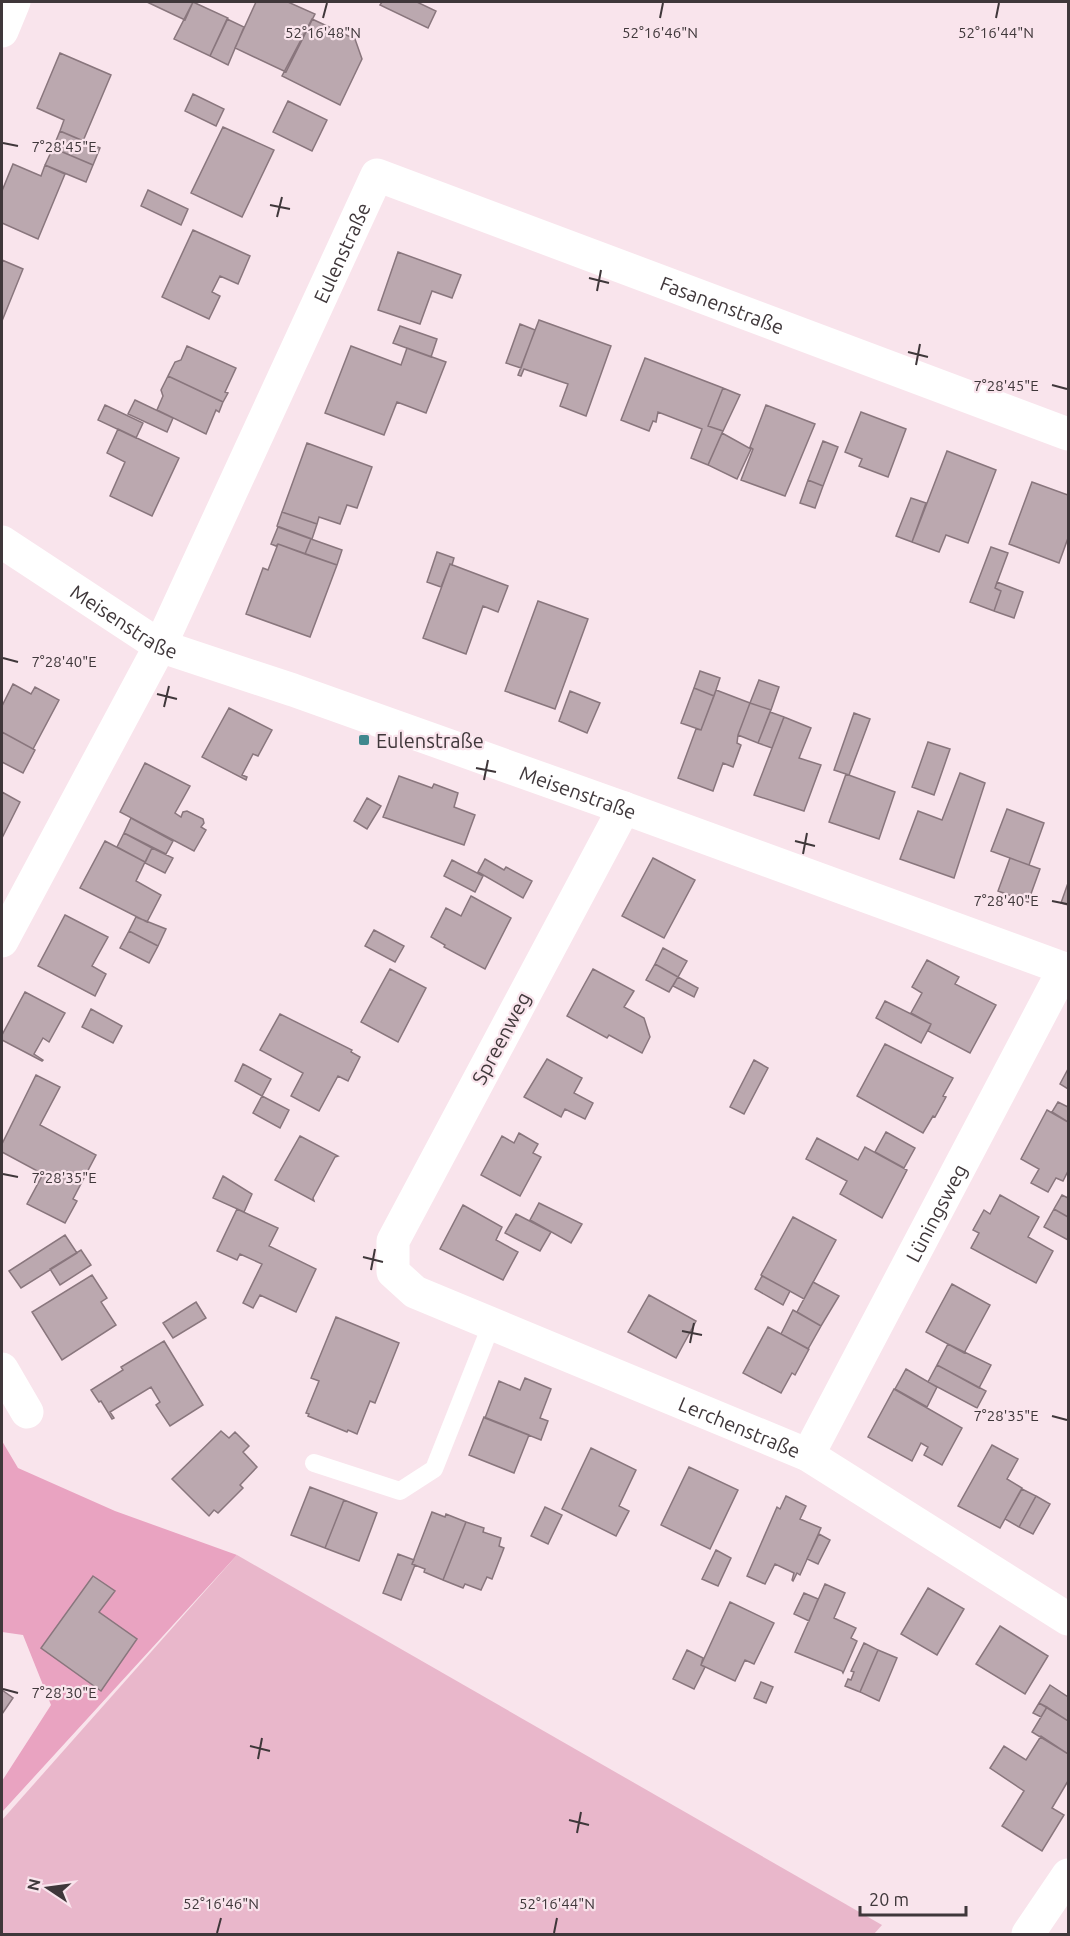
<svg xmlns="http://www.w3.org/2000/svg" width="1070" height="1936" viewBox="0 0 1070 1936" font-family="Ubuntu,sans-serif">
	<rect width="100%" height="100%" fill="#f9e4ec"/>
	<!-- green -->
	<path fill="#e9b7cb" d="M237 1555 882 1925 874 1934H2V1820Z"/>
	<!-- forest -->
	<path fill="#e9a3c1" d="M2 1441 18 1468 115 1511 237 1555 2 1812V1781L51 1705 23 1635 2 1632Z"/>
	<!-- building -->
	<path fill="#bba8af" stroke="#89767d" stroke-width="1.5" d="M147 2H193L185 20Z
		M193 2 228 18 210 56 174 39Z
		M256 2H288L315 14 286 72 235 48Z
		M382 2H417L436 11 428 28 380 5Z
		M227 19 244 27 228 65 210 56Z
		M312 19 355 39 362 59 340 105 282 76Z
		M60 53 111 75 83 141 60 131 64 120 37 108Z
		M193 94 224 109 216 126 185 111Z
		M288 101 327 120 312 151 273 132Z
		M223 127 274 150 242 217 191 193Z
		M60 131 100 148 93 165 53 148Z
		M53 148 93 165 86 182 45 165Z
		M13 164 41 176 45 165 65 174 38 239 2 223V191Z
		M148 190 188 209 181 225 141 206Z
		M193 230 250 256 238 284 220 276 212 292 220 296 209 319 162 297Z
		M398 252 461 275 452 298 432 291 420 324 378 310Z
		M2 260 23 269 2 321Z
		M539 320 611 346 586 416 560 406 568 384 524 369 521 376 518 375Z
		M520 324 535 330 521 368 506 363Z
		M400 326 437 339 431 357 393 343Z
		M187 346 236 368 225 392 228 393 223 402 168 376 175 362 181 360Z
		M351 346 401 365 407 348 446 362 426 413 397 402 384 435 325 413Z
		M645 358 723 388 708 426 723 431 708 465 691 458 702 429 658 412 656 422 653 421 649 431 621 420Z
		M168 376 223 402 219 412 216 410 206 434 157 410 163 396 161 390Z
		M723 388 740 395 723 431 708 426Z
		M135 400 173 418 167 432 128 414Z
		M105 405 143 423 136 438 98 420Z
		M766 405 815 424 785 496 741 480 753 449 750 447Z
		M861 412 906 429 888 477 859 466 862 459 845 452Z
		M118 429 179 458 152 516 110 496 125 462 107 453Z
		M722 433 751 449 737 479 708 465Z
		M823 441 838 447 823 486 808 480Z
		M307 443 372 467 357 508 347 505 340 524 319 517 317 524 282 512Z
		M947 451 996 470 968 543 946 535 939 552 912 542Z
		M808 480 823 486 815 508 800 503Z
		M1032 482 1068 495V538L1059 563 1009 544Z
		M911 498 926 503 912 542 896 536Z
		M282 512 317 524 312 539 277 526Z
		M278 527 311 539 305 554 278 544 276 546 271 544Z
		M311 539 342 550 337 565 305 554Z
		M278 544 337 565 310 637 246 614 263 568 268 570Z
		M991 547 1008 553 995 588 1001 591 994 611 970 602Z
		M437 552 454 558 452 565 450 564 441 587 427 582Z
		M450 564 508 586 498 612 483 606 466 654 423 638Z
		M997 582 1023 592 1014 618 994 611 1001 591 995 588Z
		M538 601 588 619 555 709 505 691Z
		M700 671 720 678 714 696 694 688Z
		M759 680 779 687 771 710 750 703Z
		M13 684 31 694 35 687 59 700 33 749 2 732V706Z
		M694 688 714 696 701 730 681 723Z
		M716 690 750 703 738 735 737 743 741 745 733 767 723 763 713 791 678 778 696 729 701 730Z
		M570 691 600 703 587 733 559 721Z
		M750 703 771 710 758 743 738 735Z
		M229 708 272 730 258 756 253 754 242 775 247 777 246 780 202 757Z
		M770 712 784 717 772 748 758 743Z
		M854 713 870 719 849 775 834 770Z
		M784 717 811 728 799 758 821 765 804 811 754 795Z
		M2 732 35 750 23 773 2 762Z
		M928 742 950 749 934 795 912 787Z
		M145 763 190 786 175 813 181 817 183 812 187 811 203 819 204 823 201 827 206 830 194 851 120 812Z
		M960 773 985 783 954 878 900 859 918 811 942 820Z
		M846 774 895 792 879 839 829 822Z
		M399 776 432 788 434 784 458 793 454 807 475 815 464 845 383 817Z
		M2 792 20 802 2 838Z
		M367 798 381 806 367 829 354 821Z
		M1007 809 1044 823 1029 865 991 851Z
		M131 818 173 841 166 854 124 833Z
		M124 833 152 848 145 862 117 847Z
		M105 841 145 862 136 881 161 895 147 922 80 888Z
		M152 848 173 858 165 873 145 863Z
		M653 858 695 880 664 938 622 916Z
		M1010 858 1040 869 1028 902 998 891Z
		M485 859 504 870 506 867 532 881 523 898 478 872Z
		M452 860 483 876 475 892 444 876Z
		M1068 883V905L1061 903Z
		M471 896 511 918 485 969 444 947 445 945 431 937 446 908 461 916Z
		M65 915 108 937 92 966 106 974 95 996 38 966Z
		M136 917 166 929 158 946 129 931Z
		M374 930 404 946 395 962 365 946Z
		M129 931 158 946 149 963 120 948Z
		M663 948 687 961 678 977 655 964Z
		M927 960 959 977 955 984 996 1005 970 1053 928 1031 931 1024 911 1013 922 993 912 987Z
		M655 964 678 977 669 992 646 980Z
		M390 969 426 988 398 1042 361 1022Z
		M593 969 634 991 624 1007 644 1018 650 1037 642 1053 609 1035 607 1038 567 1016Z
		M678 977 698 988 694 997 673 986Z
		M25 992 65 1013 49 1042 43 1038 34 1054 43 1060 42 1061 2 1040V1035Z
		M885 1001 931 1024 921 1043 876 1018Z
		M91 1009 122 1026 113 1043 82 1027Z
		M280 1014 352 1050 351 1052 360 1057 348 1081 338 1076 319 1111 291 1096 303 1073 260 1050Z
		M885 1044 953 1078 943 1096 946 1097 935 1117 933 1116 923 1133 857 1096Z
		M547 1059 582 1078 574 1093 593 1103 585 1119 565 1109 561 1117 524 1097Z
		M754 1060 768 1068 744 1114 730 1107Z
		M243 1064 271 1079 262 1096 235 1081Z
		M1068 1069V1089L1060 1084Z
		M36 1075 60 1087 40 1125 96 1155 73 1199 77 1201 65 1223 27 1204 43 1174 2 1152V1144Z
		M262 1096 289 1110 280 1128 253 1113Z
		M1058 1102 1068 1107V1122L1052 1112Z
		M1047 1110 1068 1122V1171L1063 1181 1056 1178 1048 1192 1031 1183 1039 1169 1021 1159Z
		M886 1132 915 1148 904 1168 875 1152Z
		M519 1133 538 1144 533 1153 541 1157 520 1196 481 1175 502 1136 514 1143Z
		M300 1136 338 1156 335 1157 313 1198 314 1201 275 1180Z
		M817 1138 858 1160 865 1147 907 1170 882 1218 840 1194 847 1181 806 1159Z
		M223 1176 252 1194 244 1212 213 1198Z
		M1000 1195 1039 1217 1028 1237 1053 1251 1036 1283 971 1248 979 1233 973 1230 984 1210 990 1214Z
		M1062 1195 1068 1198V1217L1054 1209Z
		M539 1203 582 1224 571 1243 530 1220Z
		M463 1205 502 1227 496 1240 518 1252 503 1280 440 1249Z
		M237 1209 278 1228 269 1246 316 1269 296 1312 260 1295 253 1308 243 1303 262 1264 240 1254 237 1260 217 1251Z
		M1054 1209 1068 1217V1240L1044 1227Z
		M516 1214 551 1232 540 1251 505 1233Z
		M793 1217 836 1240 804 1299 761 1275Z
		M65 1235 77 1253 21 1288 9 1271Z
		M81 1250 91 1265 60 1285 50 1269Z
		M92 1275 107 1298 101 1302 116 1325 62 1360 32 1312Z
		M762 1276 790 1291 783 1305 755 1289Z
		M813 1282 839 1296 821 1326 797 1312Z
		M952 1284 990 1305 964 1353 926 1332Z
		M649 1295 696 1321 676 1358 628 1332Z
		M196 1302 206 1318 173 1338 163 1323Z
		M793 1310 821 1326 808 1349 781 1334Z
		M336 1317 399 1343 375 1403 370 1401 357 1434 348 1430 347 1432 308 1416 309 1414 306 1413 319 1381 311 1378Z
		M768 1327 809 1349 795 1375 792 1373 781 1393 743 1373Z
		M164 1341 203 1405 170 1426 156 1405 160 1402 151 1387 110 1412 114 1418 112 1419 101 1401 99 1402 91 1390 123 1370 121 1367Z
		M948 1344 991 1365 979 1388 937 1365Z
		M937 1365 986 1391 977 1408 928 1382Z
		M906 1369 937 1387 927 1407 895 1389Z
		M525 1378 551 1389 540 1418 548 1421 541 1440 485 1418 499 1381 520 1390Z
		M894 1389 962 1428 942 1465 924 1455 928 1447 921 1443 912 1461 868 1437Z
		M484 1417 529 1435 514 1473 469 1455Z
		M221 1431 229 1438 235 1432 249 1446 243 1452 257 1467 240 1485 243 1488 218 1513 214 1510 209 1516 172 1479Z
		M992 1445 1018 1459 1007 1479 1022 1488 1000 1528 958 1506Z
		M591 1448 636 1470 619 1506 629 1511 616 1536 562 1509Z
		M689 1467 738 1490 710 1549 661 1525Z
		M310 1487 344 1500 325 1548 291 1535Z
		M1022 1489 1036 1496 1019 1527 1005 1519Z
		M786 1496 806 1506 800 1519 821 1528 800 1575 797 1573 793 1581 792 1580 794 1573 775 1564 765 1584 747 1576 777 1507 780 1509Z
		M1036 1496 1050 1504 1033 1534 1019 1527Z
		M344 1500 377 1513 359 1561 325 1548Z
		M545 1507 562 1515 548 1544 531 1536Z
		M432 1512 445 1517 446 1514 466 1522 443 1580 424 1572 425 1569 412 1564Z
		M466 1522 484 1528 483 1532 501 1538 499 1546 504 1548 492 1579 487 1577 481 1590 465 1584 463 1588 443 1580Z
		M819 1534 830 1540 818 1564 807 1559Z
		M716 1550 731 1558 718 1586 702 1579Z
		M398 1554 414 1560 412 1564 415 1565 401 1600 383 1593Z
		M93 1576 115 1591 99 1612 137 1639 101 1691 41 1648Z
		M825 1584 845 1593 834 1618 856 1628 851 1638 857 1641 843 1673 842 1671 795 1652Z
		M928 1588 964 1609 937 1655 901 1634Z
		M804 1593 818 1599 809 1621 794 1614Z
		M730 1602 774 1623 754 1664 745 1660 735 1681 701 1665Z
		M1000 1626 1048 1656 1025 1694 976 1664Z
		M864 1643 878 1650 860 1692 845 1686 848 1679 851 1680 854 1672 851 1671Z
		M687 1650 703 1658 701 1665 705 1667 694 1689 673 1679Z
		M878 1650 897 1658 879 1701 860 1692Z
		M761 1682 773 1687 766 1703 754 1698Z
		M1050 1685 1068 1697V1721L1039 1703Z
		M2 1690 13 1698 2 1714Z
		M1039 1703 1047 1707 1041 1717 1033 1713Z
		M1047 1707 1068 1721V1754L1032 1732Z
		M1041 1736 1068 1754V1781L1052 1808 1064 1815 1042 1851 1002 1826 1024 1791 990 1768 1004 1746 1026 1760Z"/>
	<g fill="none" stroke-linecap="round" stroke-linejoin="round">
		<!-- service -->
		<path stroke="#fff" stroke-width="18" d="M314 1463 400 1491 434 1469 492 1323"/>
		<!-- minor -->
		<g stroke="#fff" stroke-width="33">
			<path d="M2 31 14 2"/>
			<path id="s1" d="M2 542 160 646 293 690 624 808 1068 970"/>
			<path id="s2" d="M624 808 393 1241V1272L415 1292 808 1455 1068 1619"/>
			<path id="s3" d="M2 941 160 646 377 175 1068 434"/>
			<path d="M2 1369 27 1412"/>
			<path id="s4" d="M808 1455 1064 969"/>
			<path d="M1028 1934 1068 1875"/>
		</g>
	</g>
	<!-- ticks -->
	<path fill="none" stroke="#3f373a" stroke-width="2" d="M323 18 327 3M660 18 663 3M996 18 999 3M3 143 18 146M270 205 290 209M277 217 282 197M589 278 609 283M597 291 601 270M908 352 928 357M916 365 920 344M1052 385 1067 389M3 658 18 662M157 694 177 699M164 707 169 686M476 768 496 772M484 780 488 760M795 841 815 846M803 854 807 833M1052 901 1067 904M3 1174 18 1177M363 1257 383 1262M371 1270 375 1249M682 1331 702 1335M690 1343 694 1323M1052 1416 1067 1420M3 1689 18 1693M250 1746 270 1751M258 1759 262 1738M569 1820 589 1825M577 1833 581 1812M217 1933 221 1918M554 1933 557 1918"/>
	<!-- markers -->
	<rect fill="#40888e" stroke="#f9e4ec" stroke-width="2" x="358" y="734" width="12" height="12" rx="3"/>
	<g text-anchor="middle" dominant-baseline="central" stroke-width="4.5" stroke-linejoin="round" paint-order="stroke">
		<!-- street labels -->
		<g font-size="20" fill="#3f373a" stroke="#f9e4ec">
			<text stroke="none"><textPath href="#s3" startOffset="768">Eulenstraße</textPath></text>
			<text stroke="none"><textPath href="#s3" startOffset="1222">Fasanenstraße</textPath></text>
			<text stroke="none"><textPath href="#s1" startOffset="146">Meisenstraße</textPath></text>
			<text stroke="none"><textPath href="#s1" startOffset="632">Meisenstraße</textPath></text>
			<text transform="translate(501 1038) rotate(-62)">Spreenweg</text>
			<text stroke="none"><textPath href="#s4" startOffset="274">Lüningsweg</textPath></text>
			<text stroke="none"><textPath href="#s2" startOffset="903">Lerchenstraße</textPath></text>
		</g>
		<!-- poi labels -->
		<g font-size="20" fill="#3f373a" stroke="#f9e4ec" text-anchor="start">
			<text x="376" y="740">Eulenstraße</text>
		</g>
	</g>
	<g font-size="15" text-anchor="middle" fill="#3f373a" stroke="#f9e4ec" stroke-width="4.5" stroke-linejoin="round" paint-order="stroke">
		<text x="323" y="38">52°16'48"N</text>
		<text x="660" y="38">52°16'46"N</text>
		<text x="996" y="38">52°16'44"N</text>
		<text x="64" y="152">7°28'45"E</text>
		<text x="1006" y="391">7°28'45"E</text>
		<text x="64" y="667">7°28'40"E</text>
		<text x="1006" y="906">7°28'40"E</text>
		<text x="64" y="1183">7°28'35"E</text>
		<text x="1006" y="1421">7°28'35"E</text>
		<text x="64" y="1698">7°28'30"E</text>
		<text x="221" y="1909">52°16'46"N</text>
		<text x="557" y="1909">52°16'44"N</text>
	</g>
	<!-- border -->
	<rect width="1070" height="1936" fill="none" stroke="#3f373a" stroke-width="6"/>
	<!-- north arrow -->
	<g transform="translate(48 1888) rotate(283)" stroke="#f9e4ec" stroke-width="4.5" paint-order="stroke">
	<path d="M0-4.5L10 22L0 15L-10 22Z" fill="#3f373a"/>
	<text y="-9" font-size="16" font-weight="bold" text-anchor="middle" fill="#3f373a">N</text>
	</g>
	<!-- scale -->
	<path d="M860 1906v9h106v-9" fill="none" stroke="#3f373a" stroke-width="3"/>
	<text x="869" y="1906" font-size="18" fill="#3f373a" stroke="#f9e4ec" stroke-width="4.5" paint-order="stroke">20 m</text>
</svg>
